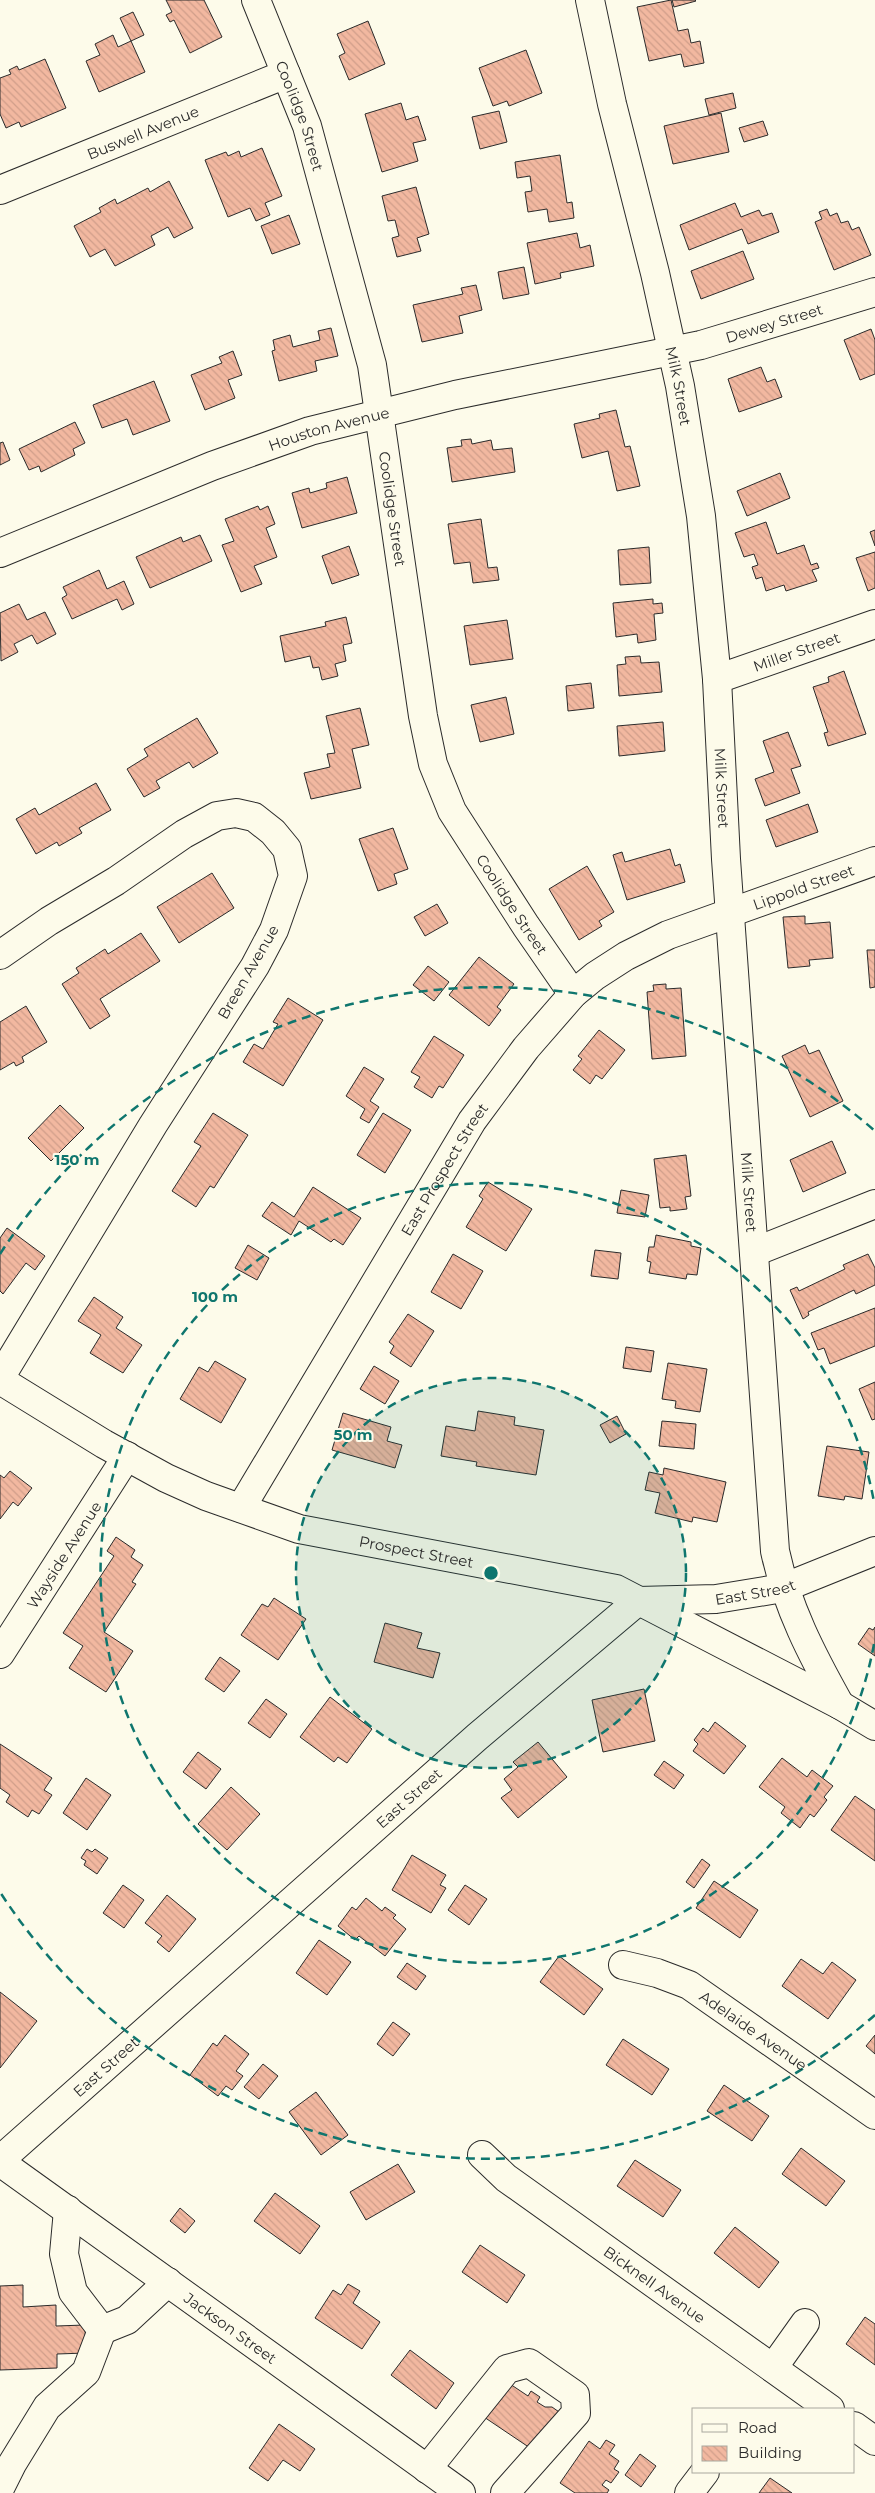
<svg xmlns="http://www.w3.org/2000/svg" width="875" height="2493" viewBox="0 0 875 2493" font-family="Montserrat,sans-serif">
	<defs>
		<pattern id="building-back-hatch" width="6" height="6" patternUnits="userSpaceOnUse" patternTransform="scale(1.25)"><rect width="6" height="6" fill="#f2b8a0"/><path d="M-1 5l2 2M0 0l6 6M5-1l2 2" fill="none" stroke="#d09e8a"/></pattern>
	</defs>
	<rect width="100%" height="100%" fill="#fdfbea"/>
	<!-- building -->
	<path fill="url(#building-back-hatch)" stroke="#2b2b2b" d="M166 0H204L222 37 190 53 174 20 170 22 166 15 172 12Z
		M671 0 678 31 688 29 691 43 700 41 704 63 684 67 681 54 649 61 637 7Z
		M672 0H695L696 1 674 7Z
		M133 12 144 35 131 41 120 18Z
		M368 21 385 64 349 80 339 56 345 53 337 34Z
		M113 35 118 47 131 41 145 72 99 92 86 61 100 55 95 44Z
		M526 50 542 93 509 106 507 101 493 106 479 68Z
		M45 59 66 108 21 127 19 122 6 128 0 114V78L11 74 9 70 17 66 19 70Z
		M733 93 736 108 709 115 705 99Z
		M401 103 406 120 418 116 426 140 413 143 418 161 382 172 365 114Z
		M499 111 507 142 480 149 472 117Z
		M721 113 729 152 673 164 664 126Z
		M763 121 768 135 744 142 739 128Z
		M262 148 282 196 265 203 270 215 256 221 250 208 228 217 205 160 226 152 228 156 239 151 241 157Z
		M560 155 567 203 572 202 574 218 549 222 547 209 528 212 525 192 532 191 530 176 517 178 515 162Z
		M169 181 193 228 174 238 168 227 151 236 155 245 115 266 105 249 90 257 74 226 101 212 99 208 115 199 117 204 148 188 150 192Z
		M416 187 429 234 417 238 421 251 397 257 392 238 399 236 395 220 388 221 382 196Z
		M735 203 741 217 759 210 762 216 772 213 779 232 748 244 742 229 689 250 680 225Z
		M827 209 830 216 837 213 841 223 848 221 852 230 859 227 871 255 834 270 815 222 822 219 819 212Z
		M289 215 300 244 272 254 261 226Z
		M577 233 580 248 590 245 594 266 560 273 561 278 535 284 527 243Z
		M743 251 754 279 701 299 691 271Z
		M524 267 529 294 503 299 498 272Z
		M476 285 482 310 459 316 463 333 422 342 413 305 463 294 461 288Z
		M331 328 338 356 315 361 317 371 279 381 272 351 275 350 273 340 290 335 293 347 320 340 318 331Z
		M871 329 875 340V374L860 380 844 340Z
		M233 351 242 375 228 380 235 398 205 410 191 375 222 363 219 357Z
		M761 367 767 382 775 379 782 397 739 412 728 379Z
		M154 381 170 421 133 435 127 419 102 428 93 405Z
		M616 410 625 447 630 446 640 486 617 491 608 451 582 458 574 424 600 418 599 414Z
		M75 422 85 443 73 449 75 455 41 472 39 466 29 470 19 449Z
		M471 439 472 444 491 440 493 450 512 448 515 472 452 482 447 448 462 446 461 440Z
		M3 442 10 460 0 465V443Z
		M780 473 790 498 747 516 737 491Z
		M347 477 357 513 302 528 292 493 309 488 310 493 327 488 326 483Z
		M258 506 260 510 268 506 275 524 266 528 277 557 254 566 262 584 241 592 222 545 234 541 225 519Z
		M481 519 488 568 497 567 499 580 473 583 470 562 454 564 448 524Z
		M766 522 777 554 804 545 811 565 817 563 819 568 812 570 817 581 786 591 784 585 766 591 762 577 756 579 752 567 758 565 754 554 744 557 735 533Z
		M875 530V546L870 532Z
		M200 535 212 561 150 588 136 557 181 537 183 542Z
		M349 546 359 575 332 584 322 556Z
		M649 547 651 583 620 585 618 550Z
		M875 552V588L868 591 856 558Z
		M99 570 107 589 124 581 134 604 122 610 117 599 72 619 62 598 67 595 63 587Z
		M653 599V604L662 603 663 613 654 614 656 640 638 643 637 634 616 637 613 603Z
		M19 604 27 620 45 612 56 634 37 644 32 635 14 644 18 652 1 661 0 613Z
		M346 617 352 643 343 645 346 661 335 664 338 676 322 680 319 667 313 668 310 656 285 662 280 636 326 626 325 622Z
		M507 620 513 659 470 665 464 626Z
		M640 656 641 663 659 662 662 692 619 696 617 665 626 664 625 657Z
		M844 671 866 734 828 746 824 733 828 732 813 687 829 682 828 677Z
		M591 683 594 708 568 711 566 686Z
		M506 697 514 734 480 742 471 705Z
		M360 708 369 745 352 749 361 788 311 799 304 773 330 767 327 754 335 753 326 716Z
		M197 718 218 753 193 768 189 762 156 781 160 788 144 797 127 769 148 756 144 749Z
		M663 722 665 751 619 756 617 726Z
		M788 732 801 766 791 769 800 793 765 806 755 779 774 772 763 741Z
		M96 783 111 810 79 828 82 833 59 846 57 842 36 854 16 819 35 808 39 815Z
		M808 804 818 832 776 847 766 820Z
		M393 828 408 869 394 874 397 884 378 891 359 839Z
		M670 849 675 866 680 864 685 882 627 900 613 855 622 852 625 862Z
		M587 866 614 912 599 921 602 926 579 940 549 889Z
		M212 873 234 908 179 943 157 907Z
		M437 904 448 923 425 936 414 917Z
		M805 916V924L830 922 833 958 809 960 810 966 788 968 783 917Z
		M141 933 160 961 100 999 110 1016 90 1029 62 984 79 973 76 968 105 949 108 954Z
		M867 950H875V987L870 988Z
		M479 957 514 984 497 1007 501 1010 489 1026 449 995Z
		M428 966 449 982 434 1001 413 985Z
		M666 984V989L681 988 686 1056 652 1059 647 992 654 991 653 985Z
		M288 998 323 1020 283 1086 243 1062 254 1044 263 1049 278 1024 273 1022Z
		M26 1006 47 1042 22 1057 24 1062 16 1066 14 1062 0 1070V1022Z
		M599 1030 625 1050 602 1079 596 1075 590 1084 573 1070 582 1059 578 1056Z
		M434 1036 464 1055 443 1088 439 1086 432 1098 414 1087 420 1077 411 1072Z
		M805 1045 809 1054 819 1050 843 1101 810 1117 782 1056Z
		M364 1067 384 1079 370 1101 379 1107 369 1123 360 1118 365 1109 346 1096Z
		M60 1105 84 1128 51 1161 28 1138Z
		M213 1113 248 1135 214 1188 210 1186 196 1207 172 1191 201 1146 194 1142Z
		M383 1113 411 1130 385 1173 357 1155Z
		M832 1141 846 1173 803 1192 790 1160Z
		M686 1155 691 1196 685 1197 687 1209 670 1211V1207L660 1208 654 1159Z
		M488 1182 532 1209 506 1251 466 1227 483 1199 479 1196Z
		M313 1187 361 1218 343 1245 334 1239 331 1242 299 1221 291 1235 262 1216 272 1202 294 1217Z
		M621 1190 649 1195 645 1217 617 1213Z
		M7 1228 45 1256 35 1270 26 1263 3 1294 0 1291V1238Z
		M656 1235 691 1242V1246L701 1248 697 1275 687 1274 686 1279 649 1273 651 1262 647 1261 649 1247H654Z
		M248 1245 269 1258 257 1280 235 1268Z
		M595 1250 621 1253 618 1279 591 1276Z
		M453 1254 483 1271 461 1309 431 1292Z
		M868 1254 875 1268V1285L856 1294 854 1290 808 1312 809 1315 803 1319 790 1290 797 1287 799 1291 845 1269 843 1265Z
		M94 1297 123 1317 116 1328 142 1345 123 1373 90 1353 101 1335 78 1321Z
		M875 1308V1346L830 1364 824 1348 818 1350 811 1333Z
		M408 1314 434 1331 411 1367 390 1353 394 1346 389 1342Z
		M626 1347 654 1351 651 1372 623 1368Z
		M215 1361 246 1379 221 1423 180 1399 199 1367 208 1372Z
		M668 1363 707 1369 700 1412 675 1408 676 1401 662 1399Z
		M374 1366 399 1381 385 1404 360 1389Z
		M875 1382V1419L872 1420 859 1389Z
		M478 1411 515 1417 514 1425 544 1430 536 1475 476 1466 477 1462 441 1456 446 1426 475 1431Z
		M343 1413 391 1427 387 1441 402 1445 395 1468 332 1450Z
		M617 1416 626 1434 610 1443 600 1425Z
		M662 1421 696 1424 694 1449 659 1446Z
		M827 1446 869 1452 862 1499 845 1496 844 1500 818 1496Z
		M664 1468 726 1482 717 1522 693 1517 692 1522 655 1513 660 1493 645 1490 649 1472 663 1475Z
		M10 1471 32 1488 18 1506 13 1502 0 1519V1475L4 1478Z
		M116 1537 135 1550 131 1557 143 1565 132 1582 136 1584 104 1632 133 1651 106 1692 69 1668 83 1646 63 1633 114 1556 107 1551Z
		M274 1598 306 1619 278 1660 241 1635 262 1604 268 1607Z
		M385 1623 422 1633 417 1648 440 1653 433 1678 374 1662Z
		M875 1627V1656L858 1644 869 1628 873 1630Z
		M220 1657 240 1671 224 1692 205 1679Z
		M644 1689 655 1741 603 1752 592 1700Z
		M330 1697 372 1729 347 1763 338 1757 334 1762 300 1737Z
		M266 1699 287 1714 270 1738 248 1723Z
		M715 1722 746 1746 724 1774 693 1751 698 1744 694 1740 703 1728 708 1732Z
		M538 1742 567 1777 518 1818 501 1798 512 1790 504 1779 518 1767 513 1762Z
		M0 1744 52 1778 44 1790 52 1795 39 1814 32 1810 28 1817 6 1802 10 1795 0 1788Z
		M198 1752 221 1769 206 1789 183 1772Z
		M782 1758 807 1777 812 1770 833 1786 824 1797 827 1800 814 1817 810 1814 800 1828 781 1813 785 1807 759 1787Z
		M664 1761 684 1775 674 1789 654 1775Z
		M86 1778 111 1795 87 1830 63 1813Z
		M231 1787 260 1814 227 1850 198 1824Z
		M855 1796 875 1810V1861L831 1830Z
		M87 1849 92 1852 95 1849 108 1858 97 1874 84 1865 86 1861 81 1858Z
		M412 1855 446 1875 440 1885 446 1888 431 1913 392 1890Z
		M702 1859 710 1865 694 1888 686 1882Z
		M714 1881 758 1910 740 1938 696 1908Z
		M123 1885 144 1900 124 1928 103 1913Z
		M465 1885 487 1899 469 1925 448 1910Z
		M167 1895 196 1919 169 1952 157 1942 162 1936 145 1923Z
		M366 1898 382 1911 385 1907 396 1915 393 1918 406 1929 385 1956 359 1936 355 1940 338 1926 352 1907 356 1910Z
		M319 1940 351 1962 327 1995 296 1973Z
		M559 1956 603 1989 584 2015 540 1982Z
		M801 1959 823 1974 832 1962 856 1980 828 2019 782 1986Z
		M407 1963 426 1976 416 1990 397 1977Z
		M0 1992 37 2021 0 2068Z
		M393 2022 410 2034 393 2056 377 2044Z
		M225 2035 249 2054 236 2071 243 2076 232 2090 226 2086 218 2096 190 2075 213 2043 217 2046Z
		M875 2035V2054L866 2046Z
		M623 2039 669 2069 652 2095 606 2065Z
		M263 2064 278 2076 259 2099 244 2087Z
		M724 2085 769 2116 752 2141 707 2111Z
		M316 2092 348 2135 321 2155 289 2112Z
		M801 2148 845 2181 826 2206 782 2174Z
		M635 2160 681 2190 663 2217 617 2186Z
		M398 2164 415 2192 366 2220 350 2192Z
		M275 2193 320 2226 300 2254 254 2221Z
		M180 2208 195 2221 185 2233 170 2221Z
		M735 2227 779 2262 759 2288 714 2253Z
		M480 2245 525 2275 507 2303 462 2272Z
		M348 2284 360 2291 353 2303 380 2322 362 2349 315 2318 333 2290 341 2295Z
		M23 2285V2307L56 2305V2326L85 2325 86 2353 57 2354V2368L0 2370V2286Z
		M865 2317 875 2324V2365L846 2344Z
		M410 2350 454 2383 436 2409 391 2375Z
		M507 2382 528 2396 531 2391 540 2397 537 2402 545 2407H552L562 2414 536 2452 484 2417Z
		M279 2424 315 2449 300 2471 283 2460 268 2481 249 2468Z
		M606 2440 615 2445 609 2454 619 2461 614 2469 619 2472 611 2483 606 2480 602 2485 609 2490 607 2493H575L560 2483 589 2441 600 2449Z
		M640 2454 656 2466 641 2487 625 2475Z
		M770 2478 792 2493H759Z"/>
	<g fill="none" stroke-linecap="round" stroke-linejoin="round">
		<defs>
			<g id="minor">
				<path id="s1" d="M256 0 307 126 372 365 423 716 433 764 452 811 526 926 573 994"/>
				<path id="s2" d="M590 0 612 104 655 273 680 386 701 516 717 679 726 859 775 1551C787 1607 812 1655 840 1705"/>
				<path id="s3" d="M0 190 286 74"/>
				<path id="s4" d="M0 553 212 466 310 431 455 395 701 345 875 292"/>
				<path id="s5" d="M717 679 875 624"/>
				<path d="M0 955 49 921 116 881 184 834 217 816 236 813 254 817 273 832 287 849 293 876 274 930 255 966 153 1125 0 1378"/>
				<path d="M754 1252 875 1204"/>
				<path id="s6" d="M0 1380 104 1444 166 1478 206 1496 299 1529 616 1589 840 1705 875 1726"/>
				<path id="s7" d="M241 1508 472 1121 526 1048 573 994 595 976 626 956 668 935 875 861"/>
				<path id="s8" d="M0 1654 127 1456"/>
				<path id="s9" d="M623 1965 657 1973 689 1985 875 2115"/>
				<path id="s10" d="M482 2155 506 2178 830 2409"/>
				<path d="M68 2210 64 2254 73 2292 102 2330 127 2320 168 2282"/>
				<path d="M773 2368 805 2323"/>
				<path d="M854 2426 875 2441"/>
				<path d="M427 2469 507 2369 529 2363 575 2395 576 2413 505 2493"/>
				<path d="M0 2488 12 2464 47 2407 86 2372 102 2330"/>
				<path d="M689 2493 705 2472"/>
			</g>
			<g id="major">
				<path id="s11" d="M0 2160 477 1737 638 1601 716 1599 783 1588 875 1551"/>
				<path id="s12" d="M0 2162 461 2493"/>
			</g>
		</defs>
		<!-- minor casing -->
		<use href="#minor" stroke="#2b2b2b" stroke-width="30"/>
		<!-- major casing -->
		<use href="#major" stroke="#2b2b2b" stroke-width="30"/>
		<!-- minor -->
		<use href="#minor" stroke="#fdfbea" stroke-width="28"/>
		<!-- major -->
		<use href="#major" stroke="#fdfbea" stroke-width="28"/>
	</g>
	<!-- distance rings -->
	<circle cx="491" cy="1573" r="195" fill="#0f766e" fill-opacity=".12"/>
	<g fill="none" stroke="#0f766e" stroke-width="2.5" stroke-dasharray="9 6">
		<circle cx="491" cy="1573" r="195"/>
		<path d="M874 1644A390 390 0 1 1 874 1502"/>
		<path d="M875 2015A585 585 0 0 1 0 1892M0 1254A585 585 0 0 1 875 1131"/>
	</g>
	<g text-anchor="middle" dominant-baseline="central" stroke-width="4" stroke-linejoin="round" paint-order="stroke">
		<!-- street labels -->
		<g font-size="15" fill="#2b2b2b" stroke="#fdfbea">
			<text stroke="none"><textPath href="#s1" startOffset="124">Coolidge Street</textPath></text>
			<text stroke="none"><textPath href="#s3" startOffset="154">Buswell Avenue</textPath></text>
			<text stroke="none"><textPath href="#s4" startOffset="810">Dewey Street</textPath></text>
			<text stroke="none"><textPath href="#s2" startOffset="396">Milk Street</textPath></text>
			<text stroke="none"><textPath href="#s4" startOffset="352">Houston Avenue</textPath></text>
			<text stroke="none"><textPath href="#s1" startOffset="529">Coolidge Street</textPath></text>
			<text stroke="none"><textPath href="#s5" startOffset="84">Miller Street</textPath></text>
			<text stroke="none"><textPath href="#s2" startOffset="801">Milk Street</textPath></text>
			<text stroke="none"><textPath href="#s7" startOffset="869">Lippold Street</textPath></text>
			<text stroke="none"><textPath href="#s1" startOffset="949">Coolidge Street</textPath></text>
			<text transform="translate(248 972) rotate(-60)">Breen Avenue</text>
			<text stroke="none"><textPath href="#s7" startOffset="395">East Prospect Street</textPath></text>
			<text stroke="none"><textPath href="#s2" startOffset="1206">Milk Street</textPath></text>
			<text stroke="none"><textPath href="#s6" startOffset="455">Prospect Street</textPath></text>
			<text stroke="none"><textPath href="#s8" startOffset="118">Wayside Avenue</textPath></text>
			<text stroke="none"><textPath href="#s11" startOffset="966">East Street</textPath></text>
			<text stroke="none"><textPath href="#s11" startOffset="546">East Street</textPath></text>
			<text stroke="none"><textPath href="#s9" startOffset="148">Adelaide Avenue</textPath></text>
			<text stroke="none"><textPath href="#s11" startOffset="141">East Street</textPath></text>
			<text stroke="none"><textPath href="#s10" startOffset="216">Bicknell Avenue</textPath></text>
			<text stroke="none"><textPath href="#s12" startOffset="284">Jackson Street</textPath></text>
		</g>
	</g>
	<circle cx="491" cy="1573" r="8" fill="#0f766e" stroke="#fdfbea" stroke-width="2.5"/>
	<g font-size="15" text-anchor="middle" font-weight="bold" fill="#0f766e" stroke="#fdfbea" stroke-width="4" stroke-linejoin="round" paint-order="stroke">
		<text x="77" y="1165">150 m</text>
		<text x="215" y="1302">100 m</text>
		<text x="353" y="1440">50 m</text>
	</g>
	<!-- legend -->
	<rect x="692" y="2408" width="162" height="65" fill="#fdfbea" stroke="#a9a89e"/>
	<rect x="702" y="2424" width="25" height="8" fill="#fdfbea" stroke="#a9a89e"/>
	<text x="738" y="2433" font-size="15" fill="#2b2b2b">Road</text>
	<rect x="702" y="2446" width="25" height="15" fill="url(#building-back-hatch)" stroke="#a9a89e"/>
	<text x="738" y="2458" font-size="15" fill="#2b2b2b">Building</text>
</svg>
